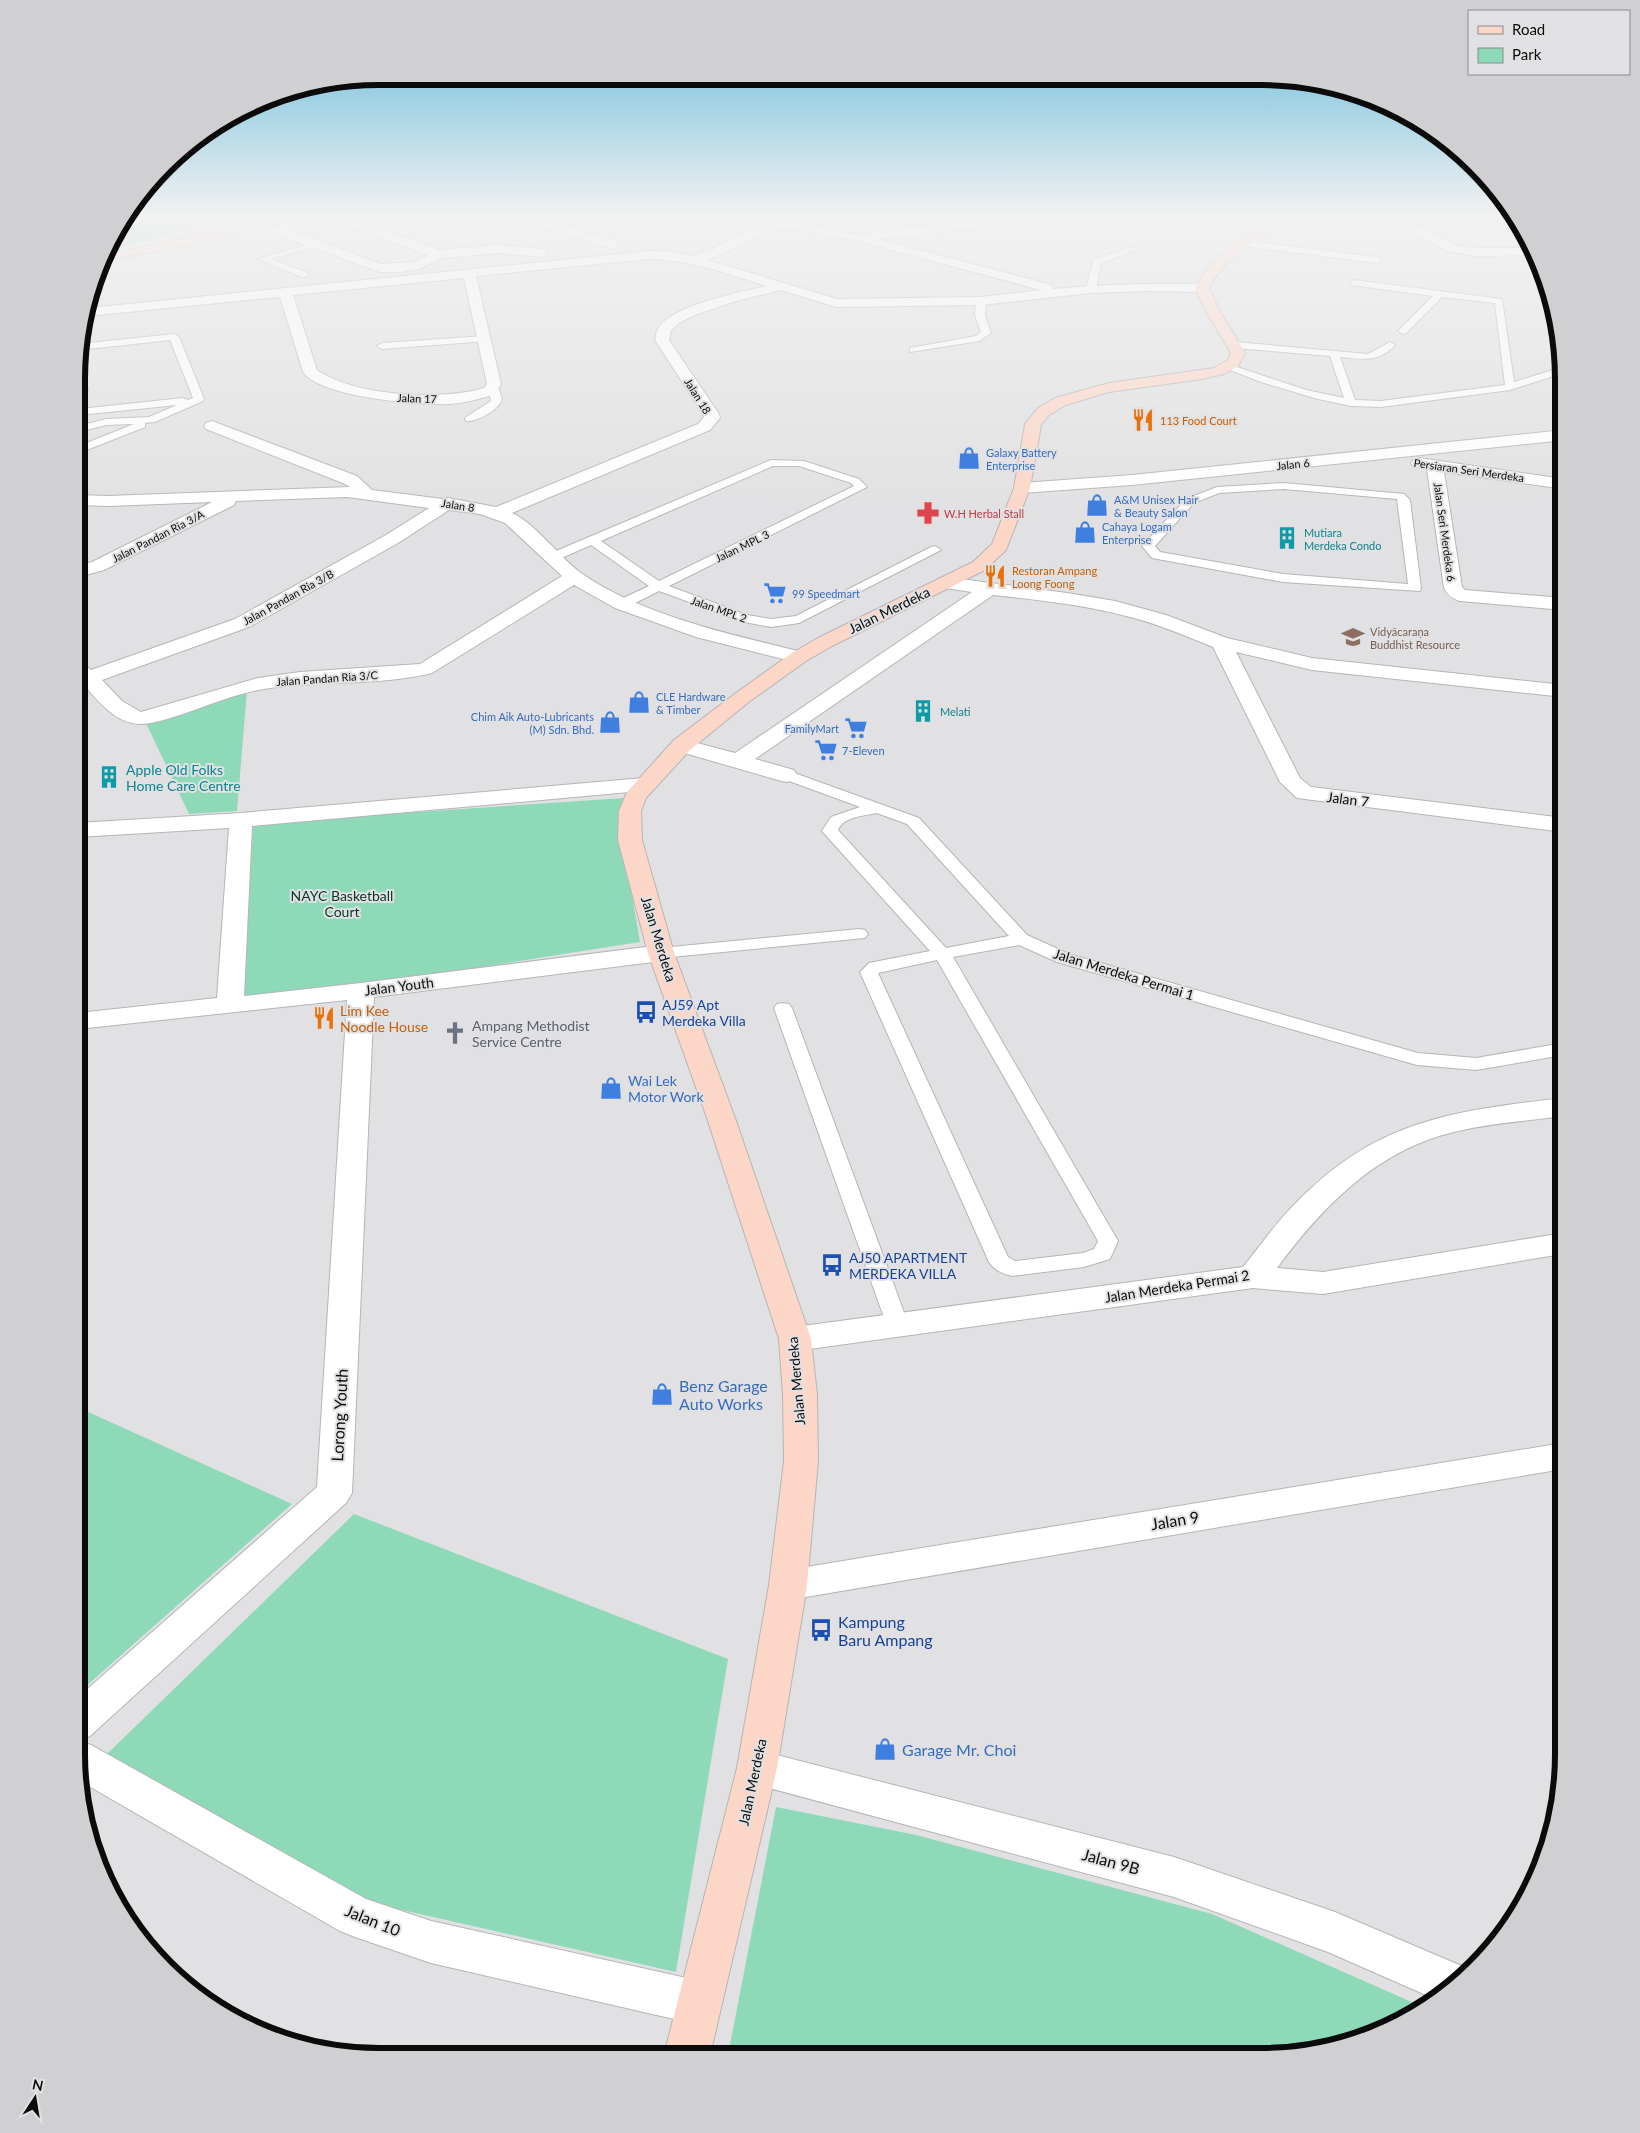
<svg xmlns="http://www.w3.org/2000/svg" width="1640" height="2133" viewBox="0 0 1640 2133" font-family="Lato,sans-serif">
	<rect width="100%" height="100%" fill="#e1e1e3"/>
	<!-- green -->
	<path fill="#8ed9b7" d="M127 215H238L145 241 110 249 117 228Z
		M247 690 237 811 189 814 146 723Z
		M624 798 623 842 640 942 368 985 244 998 253 823Z
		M77 1407 292 1504 76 1695Z
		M354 1514 728 1659 676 1972 367 1902 104 1757Z
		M776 1807 916 1835 1212 1914 1423 2007 1395 2025 1339 2047 1261 2057 728 2055Z"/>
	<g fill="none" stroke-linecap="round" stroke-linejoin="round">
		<defs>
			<path id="lane" d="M1489 215C1502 215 1515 219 1523 230Z
				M1245 241 1377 257 1381 260 1377 263 1242 246 1241 244Z
				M314 243 321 245 271 259 308 273V277H302L258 259Z
				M1132 247 1139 249 1101 263 1096 289 1094 291H1088L1086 289 1094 259Z
				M1354 280 1502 299 1514 382 1562 367 1563 373 1510 390 1381 407 1351 406 1318 399 1261 382 1222 367 1223 365H1231L1306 390 1344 398 1330 356 1235 348 1230 345 1235 342 1368 354 1390 342 1395 345C1379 363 1361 359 1340 357L1355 400 1381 401 1505 385 1495 303 1442 297 1406 333 1403 334 1398 331 1433 296 1351 285 1350 283Z
				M981 298 986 301 985 316 991 333 979 341 910 352V348L976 336 981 332 975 316 976 301Z
				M174 334 179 337 204 399 203 401 155 422 145 423V427L79 453V446L134 424 106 425 79 432V426L106 419 149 417 177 405 79 415V409L183 398 188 400 193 398 170 340 79 350V344Z
				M484 336 489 339 487 341 382 349 377 346 382 343Z
				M79 372 84 375 88 390 79 394Z
				M493 384 498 387 502 399C500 409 476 423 466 421L465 419 466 417 491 401 488 387Z
				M771 460 804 461 859 479 867 487 669 586 747 615 771 619 796 616 931 547 935 546 941 550 799 623 771 627 744 622 659 591 627 607H617L616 604 617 601 649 586 591 545 557 560H549L547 557 549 554ZM773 466H799L851 483 854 486 659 581 601 541Z
				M1284 483 1404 494 1410 500 1421 588 1420 591 1283 582 1152 558 1142 546 1186 499 1217 487ZM1284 489 1397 499 1408 584 1283 574 1160 552 1155 546 1194 503 1219 493Z
				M786 770 919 818 1027 935 1069 954 1418 1053 1476 1058 1563 1043V1055L1476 1070 1417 1065 1057 962 1019 945 953 957 1118 1241 1110 1259 1084 1267 1012 1276C1003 1274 994 1270 989 1262L860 972 869 963 930 951 822 831 831 817 860 807 781 778 778 775 781 772ZM877 813 907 824 1009 936 946 948 838 830C844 816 864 816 877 813ZM937 960 1098 1241 1094 1249 1083 1253 1015 1261 1008 1257 878 973Z
				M859 929 865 930 868 934 865 938 661 958 655 957 652 953 655 949 661 948Z
				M783 1003 789 1004 792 1008 909 1326 906 1332 898 1334 890 1332 887 1326 774 1008 777 1004Z"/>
			<path id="street" d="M311 215H343L439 250 499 245 542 249 548 253 542 257 499 253 441 258 419 269 400 272H380L273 233 271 230 273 227ZM328 218 428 255 415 262 381 264 289 230Z
				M511 215H531L617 242 619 245 613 249 609 248 513 218Z
				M734 215H761L865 236 871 232 1027 215H1070L1064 219 877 239 1052 285 1053 289C1103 284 1152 283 1202 284L1209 288 1202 292 1146 291 1091 293 981 305 836 307 781 290 736 301 695 315 679 323 671 331 669 340 719 414 720 418 710 430 512 513C535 523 560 558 581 573 642 616 734 635 806 653L809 657 806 661 799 663 696 637 615 608 574 585 432 673C376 687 315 679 258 690 227 696 198 710 167 719 159 721 150 724 141 724 113 724 96 697 78 679V663L85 665 91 670 235 619 386 535 429 508 347 497 236 501 234 505 104 570 78 577V566L92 562 212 502 108 506 79 505V495L108 496 350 487 345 484 206 429 204 426 206 423 212 421 357 476 372 490 443 499 448 498 496 507 698 424 704 417 703 414 655 340C656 336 656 332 658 329 671 305 741 292 766 286 728 274 691 260 650 259L476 276 501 384 495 394C480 399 466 403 450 404 421 406 320 397 303 372L280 297 87 316 90 308 650 251 675 252 694 256 768 224 736 218ZM782 227 858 241 1041 290 981 297 837 299 707 260ZM464 278 487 384 484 388C442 401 354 396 317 370L293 295ZM449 510 480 514 505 523 562 576 420 664 300 672 258 678 141 712 122 701 102 680 249 627 398 543Z
				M1261 215H1283L1294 218 1296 221 1290 225 1263 218Z
				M1380 215H1396L1454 245 1476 248H1534L1536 255 1476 256 1447 251Z
				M1564 430V440L1132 485 1022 493 1016 492 1014 488 1016 484 1022 483 1132 475Z
				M1419 458 1564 479V489L1444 472 1462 587 1465 590 1564 598V610L1460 601C1452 599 1448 595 1444 588L1427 469 1413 466 1411 463 1413 460Z
				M945 577 1067 593 1115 601 1166 615 1227 638 1312 658 1564 685V697L1312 670 1236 652 1300 778 1311 787 1564 818V832L1297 798 1280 782 1213 647C1186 636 1158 624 1130 617 1085 605 1039 600 993 595L755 759 794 770 797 775 794 780 786 782 778 780 674 750 671 745 674 740 682 739 735 753 972 592 938 587 936 583 938 579Z
				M644 778 652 780 655 785 652 790 252 826 244 996 361 983 661 945 670 948 674 953 670 958 661 961 374 997 352 1493 346 1503 90 1736 79 1741 91 1745 366 1899 431 1921 700 1981 716 1987 722 2003 716 2019 700 2025 431 1963 355 1937 340 1931 80 1781 76 1754V1699L317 1487 347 1000 78 1029V1013L217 998 229 828 78 837V823L241 813Z
				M1563 1098V1116C1527 1121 1490 1123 1454 1132 1377 1150 1322 1207 1277 1268L1323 1272 1551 1235 1562 1238V1254L1323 1294 1253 1288 795 1351 784 1347 779 1339 784 1331 795 1327 1243 1267C1260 1246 1275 1224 1294 1205 1375 1120 1452 1111 1563 1098Z
				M1563 1443V1469L788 1600 775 1596 769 1585 775 1574 788 1570Z
				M757 1750 1174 1857 1335 1912 1471 1970 1461 1981 1435 1999 1328 1952 1174 1897 743 1781 737 1768 743 1755Z"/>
			<path id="secondary" d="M268 215H289L287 218 199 243 105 261 108 254 197 236Z
				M1292 215H1309C1302 222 1289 225 1280 229 1251 243 1224 259 1209 288L1218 308 1245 353 1238 366 1224 374 1202 379 1109 392 1066 405 1049 415 1041 425 1030 488 1006 550 985 570 832 646 806 661 750 701 690 750 646 798 641 811 642 840 674 953 735 1118 811 1339 817 1395 818 1461 807 1585 777 1768 710 2055H664L737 1768 769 1585 784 1461 783 1395 779 1339 707 1118 648 953 618 840 619 811 627 792 674 740 736 693 792 653 818 638 973 562 992 544 1014 488 1025 424 1038 408 1055 398 1109 383 1214 368 1228 360 1231 353 1204 308 1195 288C1218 248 1251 233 1292 215Z"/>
		</defs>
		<!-- lane casing -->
		<use href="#lane" stroke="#b5b5b7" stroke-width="2"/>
		<!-- street casing -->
		<use href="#street" stroke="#b5b5b7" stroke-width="2"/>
		<!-- secondary casing -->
		<use href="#secondary" stroke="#b5b5b7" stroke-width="2"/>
		<!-- lane -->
		<use href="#lane" fill="#fff" fill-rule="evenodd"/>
		<!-- street -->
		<use href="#street" fill="#fff" fill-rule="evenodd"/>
		<!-- secondary -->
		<use href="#secondary" fill="#fcd6c7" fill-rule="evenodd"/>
	</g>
	<!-- sky -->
	<linearGradient id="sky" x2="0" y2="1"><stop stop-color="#5db6d8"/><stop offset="0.42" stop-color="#f2f2f2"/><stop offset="1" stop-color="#f2f2f2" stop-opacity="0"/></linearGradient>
	<rect width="1640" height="514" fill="url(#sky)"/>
	<!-- icons -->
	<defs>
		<symbol id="restaurant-bare" viewBox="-9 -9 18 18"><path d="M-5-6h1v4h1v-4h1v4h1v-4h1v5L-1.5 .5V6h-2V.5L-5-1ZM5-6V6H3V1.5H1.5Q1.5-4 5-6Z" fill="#e8710a" stroke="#e1e1e3" stroke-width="2.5" paint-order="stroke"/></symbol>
		<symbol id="shop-bare" viewBox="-9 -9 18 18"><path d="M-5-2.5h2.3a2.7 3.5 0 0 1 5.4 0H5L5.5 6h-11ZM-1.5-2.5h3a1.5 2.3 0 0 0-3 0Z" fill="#3f7fe0" stroke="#e1e1e3" stroke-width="2.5" paint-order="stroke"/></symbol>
		<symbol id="pharmacy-bare" viewBox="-9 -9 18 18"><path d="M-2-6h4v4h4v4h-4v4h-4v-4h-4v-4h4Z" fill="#e0444e" stroke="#e1e1e3" stroke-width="2.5" paint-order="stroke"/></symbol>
		<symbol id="building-bare" viewBox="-9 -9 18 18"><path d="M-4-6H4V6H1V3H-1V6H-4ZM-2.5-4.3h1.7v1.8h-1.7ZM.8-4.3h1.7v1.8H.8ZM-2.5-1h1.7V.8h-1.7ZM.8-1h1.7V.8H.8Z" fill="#0f9aa8" stroke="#e1e1e3" stroke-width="2.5" paint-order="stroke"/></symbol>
		<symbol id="supermarket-bare" viewBox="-9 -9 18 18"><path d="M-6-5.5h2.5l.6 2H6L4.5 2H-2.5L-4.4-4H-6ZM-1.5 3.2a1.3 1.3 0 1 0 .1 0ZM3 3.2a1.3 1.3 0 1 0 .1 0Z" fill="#3f7fe0" stroke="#e1e1e3" stroke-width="2.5" paint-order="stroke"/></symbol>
		<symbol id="university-bare" viewBox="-9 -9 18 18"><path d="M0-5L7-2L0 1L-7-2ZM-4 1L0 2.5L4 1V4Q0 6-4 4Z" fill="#8d6e63" stroke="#e1e1e3" stroke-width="2.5" paint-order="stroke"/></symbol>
		<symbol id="bus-bare" viewBox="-9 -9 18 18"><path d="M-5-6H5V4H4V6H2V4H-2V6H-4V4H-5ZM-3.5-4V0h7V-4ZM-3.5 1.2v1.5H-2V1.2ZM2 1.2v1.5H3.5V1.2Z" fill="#1a4fb4" stroke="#e1e1e3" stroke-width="2.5" paint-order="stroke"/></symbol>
		<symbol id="church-bare" viewBox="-9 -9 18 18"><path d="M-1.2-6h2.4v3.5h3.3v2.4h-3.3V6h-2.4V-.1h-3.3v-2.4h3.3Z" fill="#6b7280" stroke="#e1e1e3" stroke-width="2.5" paint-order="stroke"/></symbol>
	</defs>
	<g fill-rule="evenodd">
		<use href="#restaurant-bare" x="1127" y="404" width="32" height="32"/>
		<use href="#shop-bare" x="953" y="442" width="32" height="32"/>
		<use href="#shop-bare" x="1081" y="489" width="32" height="32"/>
		<use href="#pharmacy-bare" x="912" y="497" width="32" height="32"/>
		<use href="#shop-bare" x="1069" y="516" width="32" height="32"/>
		<use href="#building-bare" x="1271" y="522" width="32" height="32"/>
		<use href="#restaurant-bare" x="979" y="560" width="32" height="32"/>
		<use href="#supermarket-bare" x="759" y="577" width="32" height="32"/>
		<use href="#university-bare" x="1337" y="621" width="32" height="32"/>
		<use href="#shop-bare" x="623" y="686" width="32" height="32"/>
		<use href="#building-bare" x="907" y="695" width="32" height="32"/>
		<use href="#shop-bare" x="594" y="706" width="32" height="32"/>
		<use href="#supermarket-bare" x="840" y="712" width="32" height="32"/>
		<use href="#supermarket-bare" x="810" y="734" width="32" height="32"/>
		<use href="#building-bare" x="93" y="761" width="32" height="32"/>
		<use href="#bus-bare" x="630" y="996" width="32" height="32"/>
		<use href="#restaurant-bare" x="308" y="1002" width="32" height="32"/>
		<use href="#church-bare" x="439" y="1017" width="32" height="32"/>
		<use href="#shop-bare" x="595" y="1072" width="32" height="32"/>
		<use href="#bus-bare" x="816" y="1249" width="32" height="32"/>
		<use href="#shop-bare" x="646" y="1378" width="32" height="32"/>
		<use href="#bus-bare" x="805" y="1614" width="32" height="32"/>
		<use href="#shop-bare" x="869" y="1733" width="32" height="32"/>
	</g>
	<g text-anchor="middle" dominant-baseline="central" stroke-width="4" stroke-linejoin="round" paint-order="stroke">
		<!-- far-street labels -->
		<g font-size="11" fill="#0b0b0c" stroke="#e1e1e3">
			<text transform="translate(698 396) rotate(58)">Jalan 18</text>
			<text transform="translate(417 398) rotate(2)">Jalan 17</text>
			<text transform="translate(1293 464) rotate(-6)">Jalan 6</text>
			<text transform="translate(1469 470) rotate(8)">Persiaran Seri Merdeka</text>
			<text transform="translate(458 505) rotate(9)">Jalan 8</text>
			<text transform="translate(1445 532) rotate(82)">Jalan Seri Merdeka 6</text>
			<text transform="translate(158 536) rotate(-27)">Jalan Pandan Ria 3/A</text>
			<text transform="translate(742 546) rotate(-26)">Jalan MPL 3</text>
			<text transform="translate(288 597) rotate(-29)">Jalan Pandan Ria 3/B</text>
			<text transform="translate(719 609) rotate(19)">Jalan MPL 2</text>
			<text transform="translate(327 678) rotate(-4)">Jalan Pandan Ria 3/C</text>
		</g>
		<!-- far-food labels -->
		<g font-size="11" fill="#c56008" stroke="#e1e1e3" text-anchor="start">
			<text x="1160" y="420">113 Food Court</text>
			<text x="1012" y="570">Restoran Ampang<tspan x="1012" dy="13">Loong Foong</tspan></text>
		</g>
		<!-- far-shop labels -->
		<g font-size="11" fill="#366cbe" stroke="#e1e1e3" text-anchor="start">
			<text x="986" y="452">Galaxy Battery<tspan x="986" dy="13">Enterprise</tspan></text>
			<text x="1114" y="499">A&amp;M Unisex Hair<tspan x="1114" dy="13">&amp; Beauty Salon</tspan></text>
			<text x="1102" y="526">Cahaya Logam<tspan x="1102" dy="13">Enterprise</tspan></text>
			<text x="792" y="593">99 Speedmart</text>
			<text x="656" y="696">CLE Hardware<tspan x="656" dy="13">&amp; Timber</tspan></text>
			<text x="594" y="716" text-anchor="end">Chim Aik Auto-Lubricants<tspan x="594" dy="13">(M) Sdn. Bhd.</tspan></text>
			<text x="839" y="728" text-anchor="end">FamilyMart</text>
			<text x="842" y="750">7-Eleven</text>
		</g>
		<!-- far-health labels -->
		<g font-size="11" fill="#be3a42" stroke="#e1e1e3" text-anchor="start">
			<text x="944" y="513">W.H Herbal Stall</text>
		</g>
		<!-- far-culture labels -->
		<g font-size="11" fill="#0d838f" stroke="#e1e1e3" text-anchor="start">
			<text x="1304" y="532">Mutiara<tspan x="1304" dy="13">Merdeka Condo</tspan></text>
			<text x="940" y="711">Melati</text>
		</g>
		<!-- far-education labels -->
		<g font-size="11" fill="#785e54" stroke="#e1e1e3" text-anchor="start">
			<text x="1370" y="631">Vidyācaraṇa<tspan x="1370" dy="13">Buddhist Resource</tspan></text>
		</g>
		<!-- street labels -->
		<g font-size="14" fill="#0b0b0c" stroke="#e1e1e3">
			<text transform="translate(889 610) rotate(-26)">Jalan Merdeka</text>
			<text transform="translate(1348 799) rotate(7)">Jalan 7</text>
			<text transform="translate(659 939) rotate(73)">Jalan Merdeka</text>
			<text transform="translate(1124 974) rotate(17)">Jalan Merdeka Permai 1</text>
			<text transform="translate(399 986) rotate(-7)">Jalan Youth</text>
			<text transform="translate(1177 1286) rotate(-9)">Jalan Merdeka Permai 2</text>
			<text transform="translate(796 1381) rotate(-95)">Jalan Merdeka</text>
			<text transform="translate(752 1782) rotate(-78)">Jalan Merdeka</text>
		</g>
		<!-- culture labels -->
		<g font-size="14" fill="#0d838f" stroke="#e1e1e3" text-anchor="start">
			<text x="126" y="769">Apple Old Folks<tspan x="126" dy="16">Home Care Centre</tspan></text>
		</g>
		<!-- park labels -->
		<g font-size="14" fill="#083525" stroke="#e1e1e3">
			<text x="342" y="895">NAYC Basketball<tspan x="342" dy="16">Court</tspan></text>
		</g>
		<!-- transit labels -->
		<g font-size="14" fill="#164399" stroke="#e1e1e3" text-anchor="start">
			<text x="662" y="1004">AJ59 Apt<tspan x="662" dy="16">Merdeka Villa</tspan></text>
			<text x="849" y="1257">AJ50 APARTMENT<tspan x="849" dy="16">MERDEKA VILLA</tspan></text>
		</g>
		<!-- food labels -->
		<g font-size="14" fill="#c56008" stroke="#e1e1e3" text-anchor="start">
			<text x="340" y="1010">Lim Kee<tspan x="340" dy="16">Noodle House</tspan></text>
		</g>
		<!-- worship labels -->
		<g font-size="14" fill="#5b616d" stroke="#e1e1e3" text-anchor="start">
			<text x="472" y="1025">Ampang Methodist<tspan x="472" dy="16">Service Centre</tspan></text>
		</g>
		<!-- shop labels -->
		<g font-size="14" fill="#366cbe" stroke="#e1e1e3" text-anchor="start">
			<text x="628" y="1080">Wai Lek<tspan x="628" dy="16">Motor Work</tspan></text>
		</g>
		<!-- near-shop labels -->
		<g font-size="16" fill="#366cbe" stroke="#e1e1e3" text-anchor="start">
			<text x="679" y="1385">Benz Garage<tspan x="679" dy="18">Auto Works</tspan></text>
			<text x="902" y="1749">Garage Mr. Choi</text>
		</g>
		<!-- near-street labels -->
		<g font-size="16" fill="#0b0b0c" stroke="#e1e1e3">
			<text transform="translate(339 1415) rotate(-87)">Lorong Youth</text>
			<text transform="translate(1175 1520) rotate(-9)">Jalan 9</text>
			<text transform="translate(1111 1861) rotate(15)">Jalan 9B</text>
			<text transform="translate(373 1920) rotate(22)">Jalan 10</text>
		</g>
		<!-- near-transit labels -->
		<g font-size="16" fill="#164399" stroke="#e1e1e3" text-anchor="start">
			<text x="838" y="1621">Kampung<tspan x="838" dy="18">Baru Ampang</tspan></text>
		</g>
	</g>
	<!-- crop -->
	<path d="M0 0H1640V2133H0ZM379 85H1261A294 294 0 0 1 1555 379V1754A294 294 0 0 1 1261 2048H379A294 294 0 0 1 85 1754V379A294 294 0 0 1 379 85Z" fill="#d0d0d2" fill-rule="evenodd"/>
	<path fill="none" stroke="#0b0b0c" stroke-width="6" d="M379 85H1261A294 294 0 0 1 1555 379V1754A294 294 0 0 1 1261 2048H379A294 294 0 0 1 85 1754V379A294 294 0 0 1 379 85Z"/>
	<!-- legend -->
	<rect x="1468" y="10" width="162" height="65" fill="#e1e1e3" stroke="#8b8b8d"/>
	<rect x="1478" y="26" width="25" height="8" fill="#fcd6c7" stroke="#8b8b8d"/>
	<text x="1512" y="35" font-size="15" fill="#0b0b0c">Road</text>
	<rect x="1478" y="48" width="25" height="15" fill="#8ed9b7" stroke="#8b8b8d"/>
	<text x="1512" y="60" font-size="15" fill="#0b0b0c">Park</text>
	<!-- north arrow -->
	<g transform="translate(35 2098) rotate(12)" stroke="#e1e1e3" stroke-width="4" paint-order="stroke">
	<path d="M0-4L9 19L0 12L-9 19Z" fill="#0b0b0c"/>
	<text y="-8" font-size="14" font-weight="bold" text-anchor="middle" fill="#0b0b0c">N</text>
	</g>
</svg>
